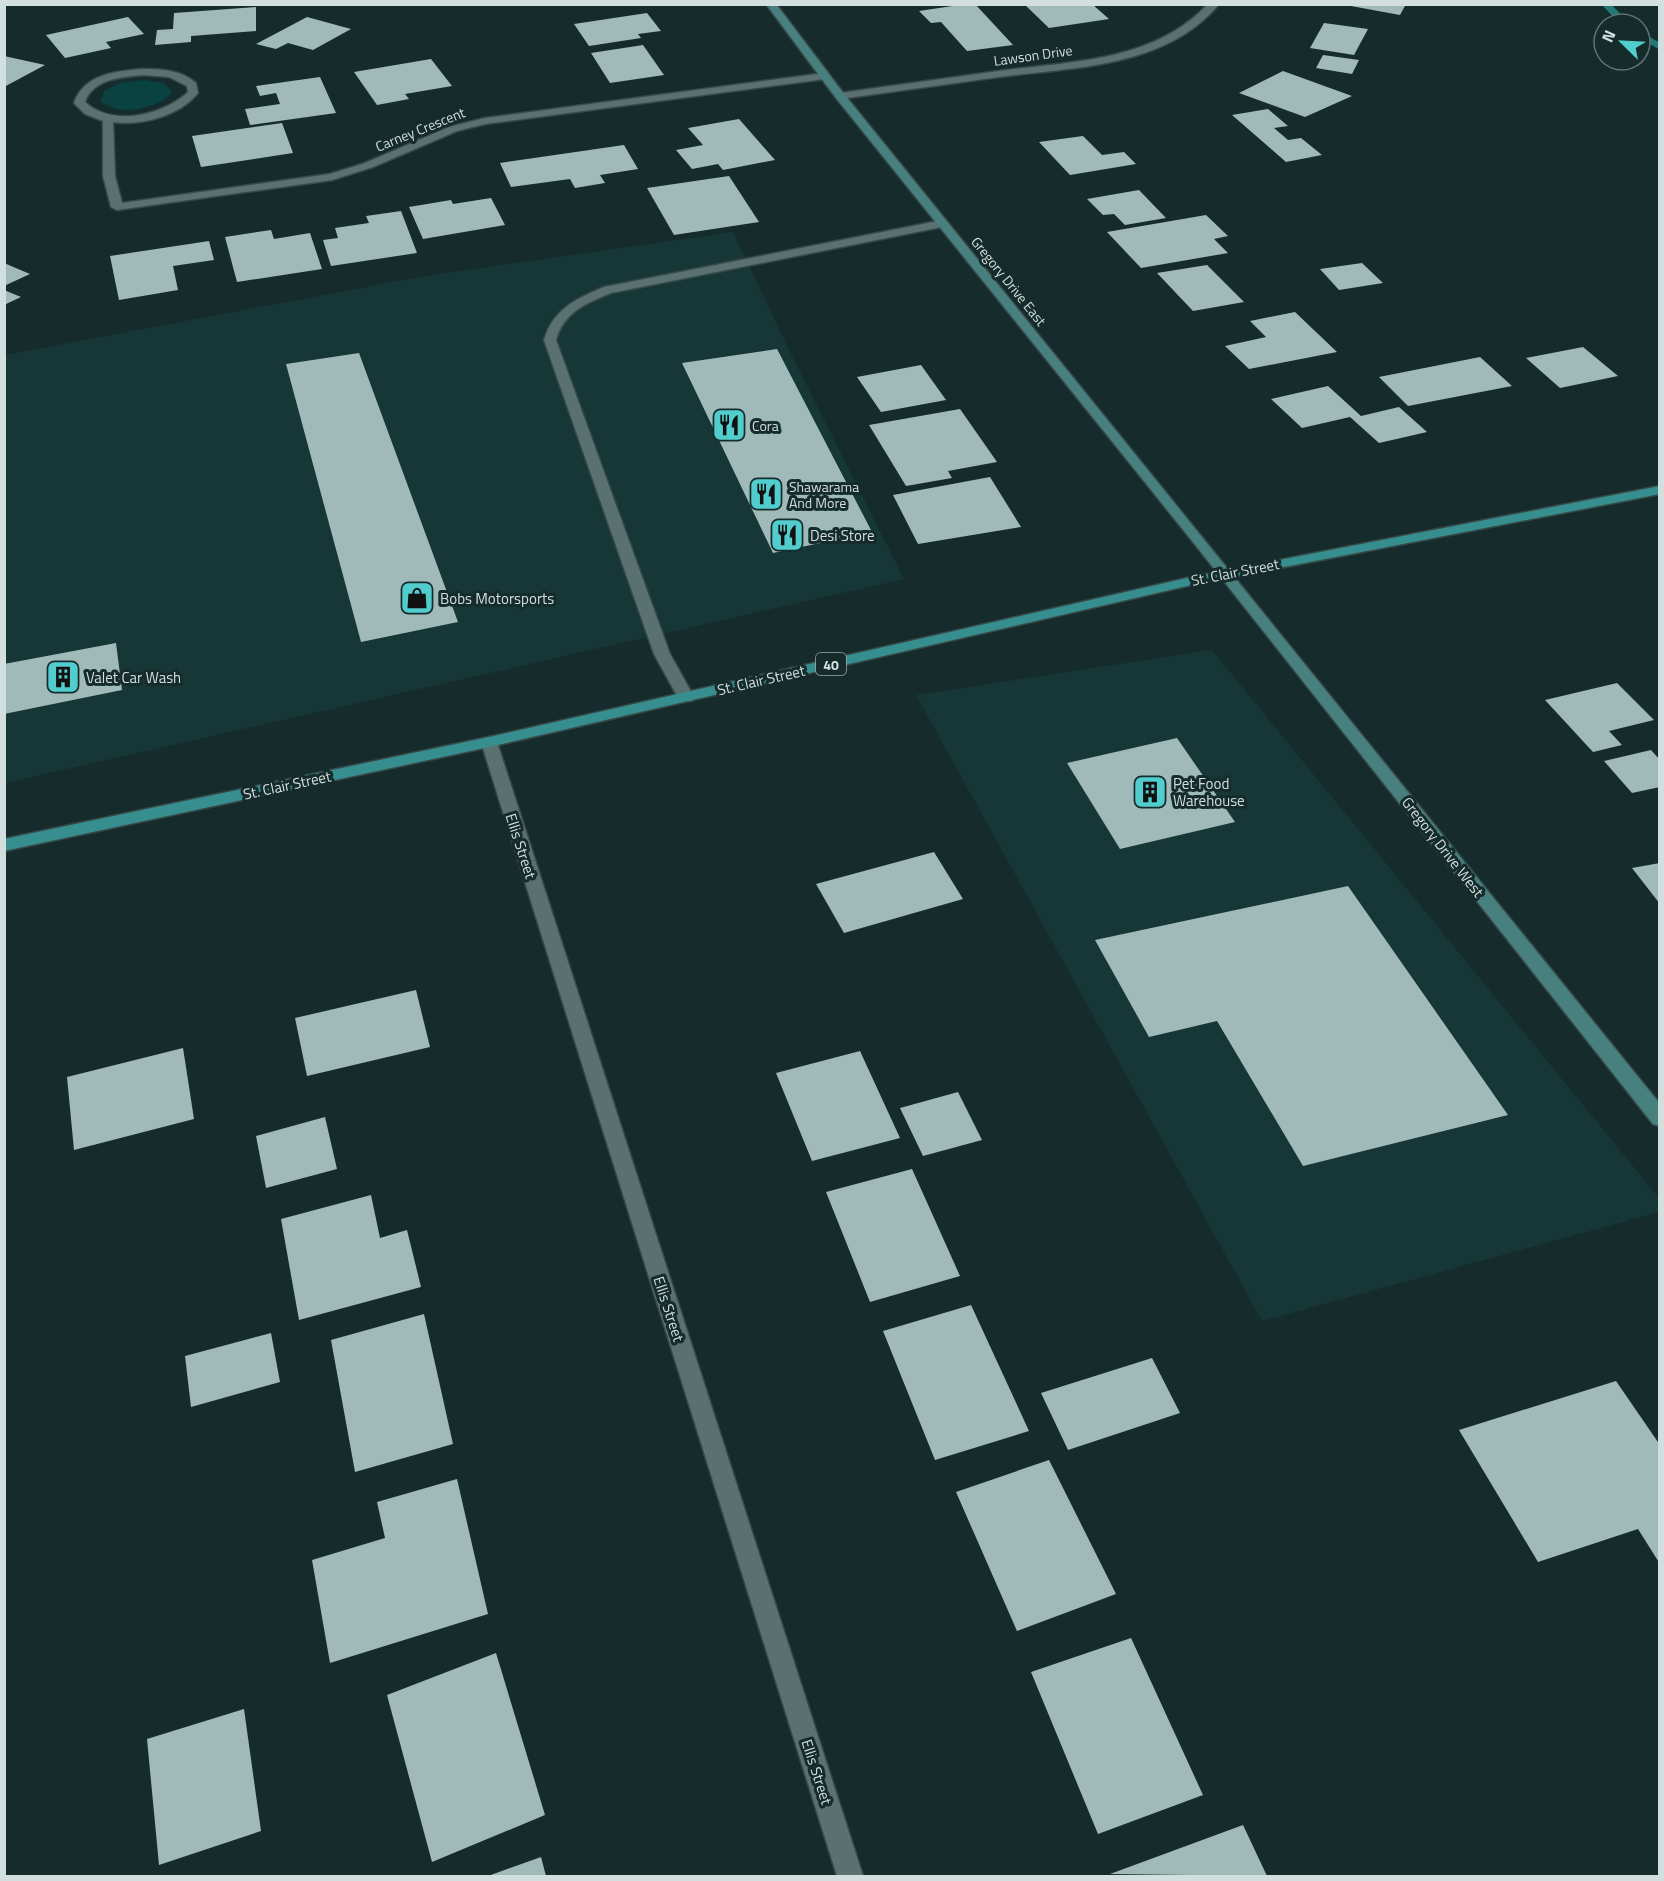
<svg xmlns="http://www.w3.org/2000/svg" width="1664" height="1881" viewBox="0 0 1664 1881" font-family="'Titillium Web',sans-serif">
	<rect width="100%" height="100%" fill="#162c2c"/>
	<!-- built -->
	<path fill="#163736" d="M733 232 789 350 904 579 5 783V355L425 276Z
		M1212 650 1659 1198V1212L1262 1321 916 695Z"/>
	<!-- green -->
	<path fill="#0a4242" d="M144 80 163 83 172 91 170 95C154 109 118 117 101 101L104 91 120 83Z"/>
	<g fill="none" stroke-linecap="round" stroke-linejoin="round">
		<!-- stream -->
		<path fill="#277" fill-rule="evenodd" d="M1601 4H1611L1630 24H1620Z
			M1640 31 1660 43V50L1640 38Z"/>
	</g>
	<!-- building -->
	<path fill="#a0bab9" d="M966 4H975L1013 45 967 51 941 22 931 23 919 11Z
		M1024 4H1092L1109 19 1049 28Z
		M1340 4H1406L1400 15Z
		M256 7V31L191 36V42L155 45 157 30 173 29 174 13Z
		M647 13 661 31 638 34 641 38 589 46 574 24Z
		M128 17 144 34 106 42 111 48 65 58 46 35Z
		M307 17 351 29 313 50 288 43 276 49 256 44Z
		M1324 23 1368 29 1354 55 1310 48Z
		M643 45 664 75 610 83 591 53Z
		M1323 55 1359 60 1352 74 1316 68Z
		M4 56 45 65 4 87Z
		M431 59 452 86 405 94 409 99 377 105 354 72Z
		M1283 71 1352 96 1305 117 1239 93Z
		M320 77 336 113 250 125 245 109 280 104 276 93 260 96 256 86Z
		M1268 109 1288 126 1274 128 1288 140 1301 138 1322 155 1286 162 1232 115Z
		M739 119 775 160 723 170 718 164 692 169 676 150 703 145 688 128Z
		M282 123 293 153 201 167 192 136Z
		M1083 136 1102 155 1124 152 1136 164 1070 175 1039 142Z
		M624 145 638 169 600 175 605 183 575 188 570 179 511 187 500 163Z
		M729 176 759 222 674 235 647 188Z
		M1139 190 1166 218 1125 225 1114 214 1103 215 1087 199Z
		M491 198 505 225 423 239 409 207 451 200 453 204Z
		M401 211 417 253 331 266 323 240 338 238 335 228 369 223 366 216Z
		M1206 215 1228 236 1214 239 1228 253 1141 268 1107 232Z
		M271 230 274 239 310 233 322 269 237 282 225 237Z
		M209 241 214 260 173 266 178 290 119 300 110 256Z
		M4 263 30 274 4 286Z
		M1362 263 1383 283 1339 290 1320 269Z
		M1207 265 1244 302 1193 311 1157 273Z
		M4 290 21 297 4 305Z
		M1295 312 1337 352 1249 369 1225 346 1266 337 1250 321Z
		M1583 347 1618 376 1560 388 1526 358Z
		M777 349 872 532 773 553 682 363Z
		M359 353 458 622 361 642 286 364Z
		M1480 357 1512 386 1408 406 1379 377Z
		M921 365 946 400 881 412 857 377Z
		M1328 386 1361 416 1399 407 1427 432 1379 443 1350 417 1302 428 1271 399Z
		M960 409 997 462 948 471 952 478 906 486 869 425Z
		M990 477 1021 527 918 544 893 495Z
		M116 643 122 690 4 714V664Z
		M1617 683 1654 720 1609 731 1622 745 1593 752 1545 700Z
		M1177 738 1235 822 1120 849 1067 763Z
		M1651 750 1660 760V787L1632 793 1604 761Z
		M934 852 963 899 844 933 816 884Z
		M1660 863V904L1632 868Z
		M1348 886 1508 1115 1303 1166 1217 1021 1149 1037 1095 940Z
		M416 990 430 1047 307 1076 295 1018Z
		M183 1048 194 1119 74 1150 67 1077Z
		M860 1051 900 1138 812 1161 776 1073Z
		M958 1092 982 1140 923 1156 900 1108Z
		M325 1117 337 1169 266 1188 256 1136Z
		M912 1169 960 1276 870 1302 826 1192Z
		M371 1195 380 1238 407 1230 421 1287 299 1320 281 1219Z
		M971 1305 1029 1431 935 1460 883 1331Z
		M424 1314 453 1444 355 1472 331 1340Z
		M271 1333 280 1382 191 1407 185 1356Z
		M1152 1358 1180 1413 1068 1450 1041 1393Z
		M1616 1381 1660 1445V1564L1638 1529 1538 1562 1459 1430Z
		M1049 1460 1116 1594 1017 1631 956 1492Z
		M457 1479 488 1614 330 1663 312 1560 385 1538 377 1502Z
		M1131 1638 1203 1795 1098 1834 1031 1672Z
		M496 1653 545 1815 432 1862 387 1695Z
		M244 1709 261 1831 159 1865 147 1739Z
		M1243 1825 1267 1876 1110 1874Z
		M541 1857 546 1876H488Z"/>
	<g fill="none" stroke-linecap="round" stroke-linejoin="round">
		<defs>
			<path id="lane" d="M943 220 947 222V226L611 293C586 303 564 312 556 340L670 654 694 697 692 701H680L654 654 544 340C553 309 576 299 604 287Z"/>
			<path id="street" d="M1208 4H1219C1166 68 1074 67 999 77 946 84 893 92 840 99L835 96 840 93C893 86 946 78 999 71 1072 61 1154 62 1208 4Z
				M143 69C162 69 181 70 196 83L198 93C179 116 142 126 113 122L115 176 122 203 330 174 365 163 449 127 485 118 825 73 830 76 825 79 485 124 457 131 373 167 332 180 117 210 111 207 103 176V121L85 114 74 103C84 74 116 71 143 69ZM143 75 169 77 187 86 188 92C162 116 112 127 85 102 93 79 121 77 143 75Z
				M489 737 497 742 863 1876H837L481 742Z"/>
			<path id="secondary" d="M766 4H776L844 94 1660 1104V1126L1653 1124 1193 542 836 98Z"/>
			<path id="primary" d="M1660 486V494L1187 586 489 747 4 851V839L489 737 1187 578Z"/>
		</defs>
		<!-- lane casing -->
		<use href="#lane" stroke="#374949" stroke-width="3"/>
		<!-- street casing -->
		<use href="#street" stroke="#374949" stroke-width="3"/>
		<!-- secondary casing -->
		<use href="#secondary" stroke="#374949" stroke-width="3"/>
		<!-- primary casing -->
		<use href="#primary" stroke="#374949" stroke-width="3"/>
		<!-- lane -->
		<use href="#lane" fill="#597171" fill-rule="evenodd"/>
		<!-- street -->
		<use href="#street" fill="#597171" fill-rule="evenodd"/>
		<!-- secondary -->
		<use href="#secondary" fill="#488080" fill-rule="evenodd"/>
		<!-- primary -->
		<use href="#primary" fill="#368e8e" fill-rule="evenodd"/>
	</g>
	<!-- icons -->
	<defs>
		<symbol id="restaurant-square" viewBox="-11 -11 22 22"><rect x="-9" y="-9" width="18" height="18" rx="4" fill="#52cdcd" stroke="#162c2c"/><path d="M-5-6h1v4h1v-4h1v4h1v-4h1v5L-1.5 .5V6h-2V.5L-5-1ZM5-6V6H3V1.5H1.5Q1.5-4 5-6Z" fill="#111"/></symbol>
		<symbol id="shop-square" viewBox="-11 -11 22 22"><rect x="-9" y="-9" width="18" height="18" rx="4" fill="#52cdcd" stroke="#162c2c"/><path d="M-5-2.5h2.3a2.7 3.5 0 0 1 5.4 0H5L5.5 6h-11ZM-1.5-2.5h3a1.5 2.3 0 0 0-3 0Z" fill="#111"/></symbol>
		<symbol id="building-square" viewBox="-11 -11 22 22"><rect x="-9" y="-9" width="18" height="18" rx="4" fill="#52cdcd" stroke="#162c2c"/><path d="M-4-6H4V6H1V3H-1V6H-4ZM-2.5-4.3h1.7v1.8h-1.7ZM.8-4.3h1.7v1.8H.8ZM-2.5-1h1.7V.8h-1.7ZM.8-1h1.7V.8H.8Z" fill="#111"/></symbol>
	</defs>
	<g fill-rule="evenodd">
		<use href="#restaurant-square" x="710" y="406" width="38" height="38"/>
		<use href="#restaurant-square" x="747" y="475" width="38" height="38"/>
		<use href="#restaurant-square" x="768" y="516" width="38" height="38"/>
		<use href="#shop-square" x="398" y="579" width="38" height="38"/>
		<use href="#building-square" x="44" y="658" width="38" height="38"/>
		<use href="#building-square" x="1131" y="773" width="38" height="38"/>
	</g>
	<g text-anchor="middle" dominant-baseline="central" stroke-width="6" stroke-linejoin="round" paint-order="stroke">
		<!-- far-street labels -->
		<g font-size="14" fill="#d2dfde" stroke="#162c2c">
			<text transform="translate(1033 55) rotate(-8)">Lawson Drive</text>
			<text transform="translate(420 129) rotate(-22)">Carney Crescent</text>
			<text transform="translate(1009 281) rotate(51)">Gregory Drive East</text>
		</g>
		<!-- far-poi labels -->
		<g font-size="14" fill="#d2dfde" stroke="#162c2c" text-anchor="start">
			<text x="752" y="425">Cora</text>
			<text x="789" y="486">Shawarama<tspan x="789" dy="16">And More</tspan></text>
		</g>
		<!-- shield labels -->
		<rect fill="#162c2c" stroke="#9aa9a9" stroke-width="1.5" x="816" y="653" width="30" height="22" rx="4.5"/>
		<g font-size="14" font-weight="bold" fill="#d2dfde">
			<text x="831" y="664">40</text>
		</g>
		<!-- poi labels -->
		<g font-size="15" fill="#d2dfde" stroke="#162c2c" text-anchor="start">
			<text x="810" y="535">Desi Store</text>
			<text x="440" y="598">Bobs Motorsports</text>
			<text x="86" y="677">Valet Car Wash</text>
			<text x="1173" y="783">Pet Food<tspan x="1173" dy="17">Warehouse</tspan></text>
		</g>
		<!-- street labels -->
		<g font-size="15" fill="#d2dfde" stroke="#162c2c">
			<text transform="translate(1235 572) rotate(-11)">St. Clair Street</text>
			<text transform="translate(761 680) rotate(-13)">St. Clair Street</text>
			<text transform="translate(287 785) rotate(-12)">St. Clair Street</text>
			<text transform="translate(521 846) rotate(72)">Ellis Street</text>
			<text transform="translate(1443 847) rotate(52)">Gregory Drive West</text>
			<text transform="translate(669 1309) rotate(72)">Ellis Street</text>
			<text transform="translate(817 1772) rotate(72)">Ellis Street</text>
		</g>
	</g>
	<!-- border -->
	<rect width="1664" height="1881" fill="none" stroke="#d2dfde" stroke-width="12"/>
	<!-- north arrow -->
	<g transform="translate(1622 42) rotate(294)"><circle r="28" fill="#162c2c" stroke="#617473" stroke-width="1.5"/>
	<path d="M0-4.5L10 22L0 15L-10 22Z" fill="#52cdcd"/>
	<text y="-9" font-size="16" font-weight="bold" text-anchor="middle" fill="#d2dfde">N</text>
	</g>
</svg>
